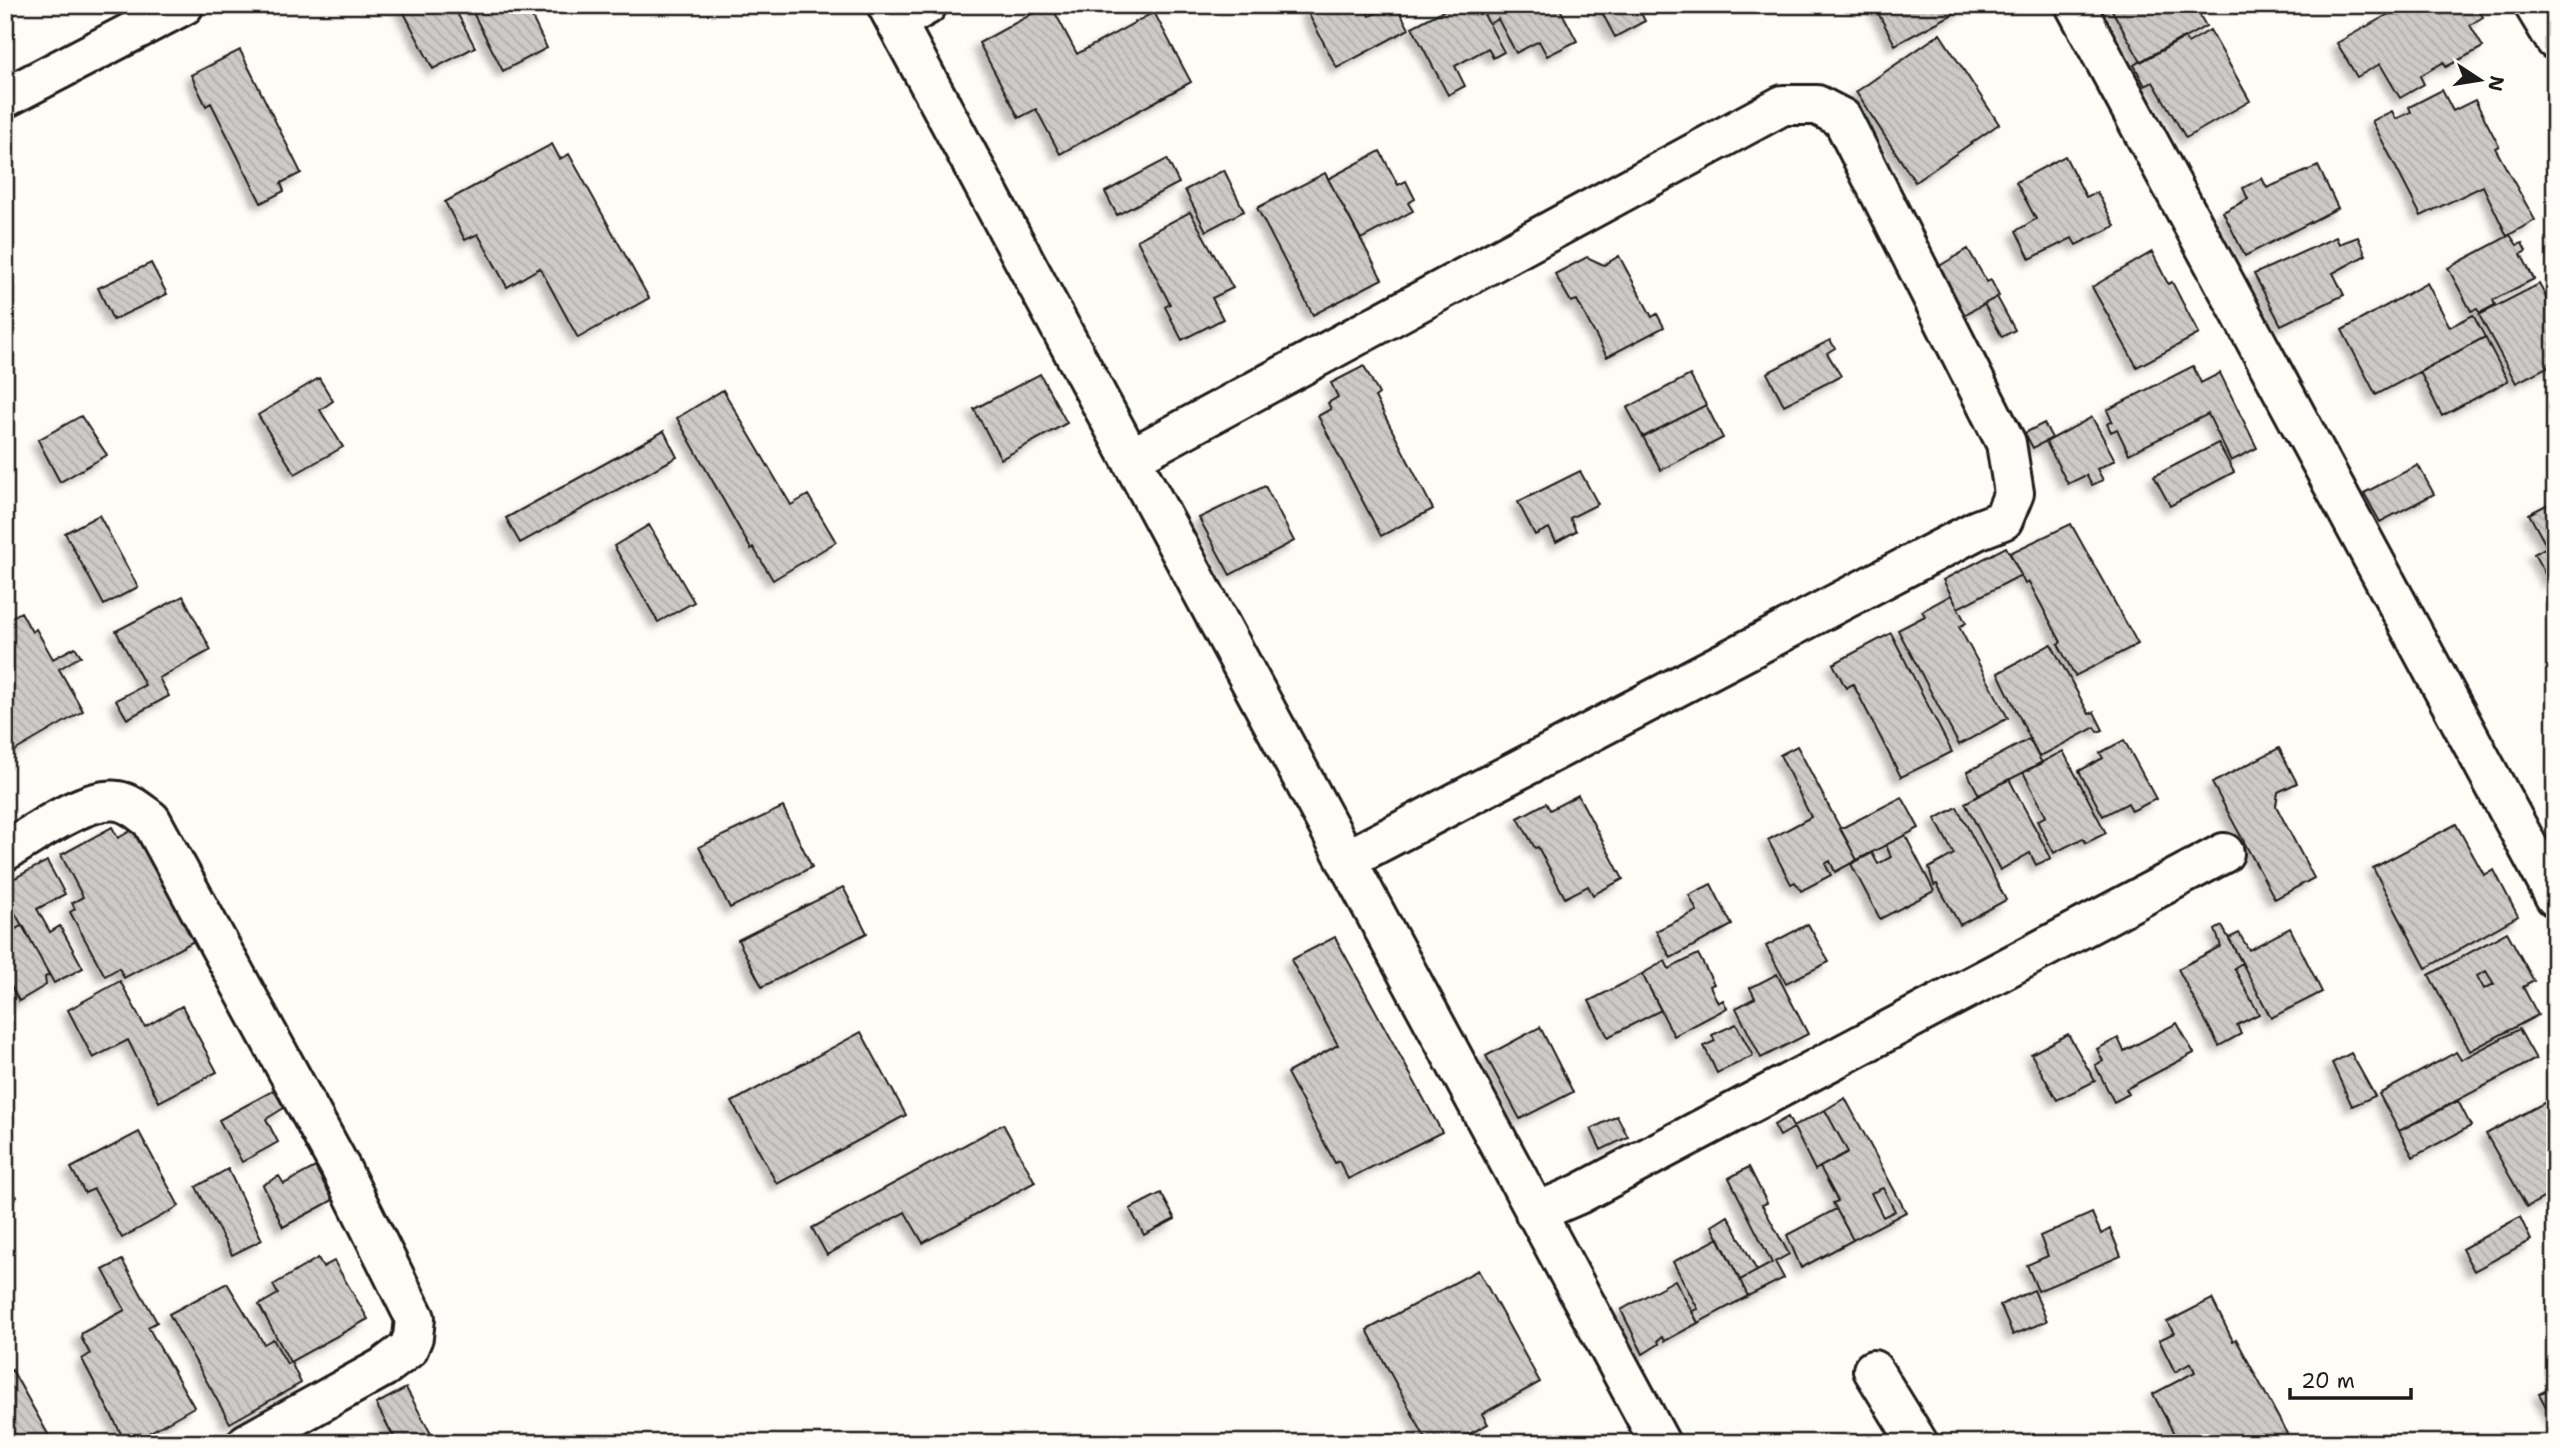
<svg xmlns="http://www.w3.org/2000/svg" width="2560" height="1448" viewBox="0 0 2560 1448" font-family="'Shantell Sans',sans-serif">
	<defs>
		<pattern id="building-back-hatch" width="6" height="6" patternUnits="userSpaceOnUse" patternTransform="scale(1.75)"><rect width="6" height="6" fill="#cccbc8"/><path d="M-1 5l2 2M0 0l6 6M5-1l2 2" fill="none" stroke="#afaeab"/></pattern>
		<filter id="shadow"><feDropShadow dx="-6" dy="6" stdDeviation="3.5" flood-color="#0004"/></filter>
	</defs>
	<rect width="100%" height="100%" fill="#fdfcf7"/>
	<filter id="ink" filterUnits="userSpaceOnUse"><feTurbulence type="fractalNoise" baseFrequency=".0143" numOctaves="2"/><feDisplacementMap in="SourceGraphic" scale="14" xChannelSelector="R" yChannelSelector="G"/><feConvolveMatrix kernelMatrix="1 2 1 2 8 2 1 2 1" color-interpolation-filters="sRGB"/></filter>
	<g filter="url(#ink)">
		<!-- building -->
		<path fill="url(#building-back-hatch)" stroke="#1c1c1c" stroke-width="2" fill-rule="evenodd" filter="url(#shadow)" d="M400 5H453L475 47 433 69Z
			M469 5H526L547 48 503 71Z
			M1048 5H1051L1077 54 1154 12 1191 82 1060 154 1036 109 1019 118 979 43Z
			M1318 5H1363L1369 16 1396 5 1409 29 1337 68 1307 11Z
			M1454 5H1479L1504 52 1493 58 1488 48 1455 66 1465 86 1448 95 1412 27Z
			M1479 5H1523V10L1533 5H1558L1577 41 1547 56 1539 41 1516 53 1498 19 1489 24Z
			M1598 5H1637L1645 21 1615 37Z
			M1874 5H1970L1895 45Z
			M2109 5H2194L2206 26 2141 62Z
			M2405 5H2476L2483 17 2470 25 2483 47 2446 67 2444 62 2420 76 2424 84 2400 98 2380 64 2357 77 2337 43Z
			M2210 30 2250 101 2186 138 2153 82 2145 86 2134 65 2184 37 2188 43Z
			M1940 34 1999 124 1915 182 1856 92Z
			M240 50 301 173 281 183 284 191 261 203 211 103 206 106 191 75Z
			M2442 90 2453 111 2475 100 2499 146 2495 148 2535 220 2507 236 2483 186 2421 216 2372 121 2392 111 2396 119 2411 112 2409 107Z
			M552 144 560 159 569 154 649 298 578 338 540 268 507 287 478 234 465 240 445 202Z
			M1380 151 1398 185 1406 181 1415 199 1408 203 1413 211 1361 239 1328 179Z
			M2065 156 2086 197 2097 192 2115 226 2076 245 2072 238 2030 259 2016 231 2036 219 2016 182Z
			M1167 159 1179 183 1117 215 1105 192Z
			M2318 166 2338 208 2245 256 2223 212 2248 199 2243 188 2262 178 2267 188Z
			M1224 170 1244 211 1206 231 1185 190Z
			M1325 173 1382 279 1313 315 1257 208Z
			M1190 212 1233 288 1212 298 1223 319 1182 340 1165 307 1170 304 1137 240Z
			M2510 235 2517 245 2522 243 2526 251 2521 254 2534 279 2493 300 2495 305 2480 313 2477 309 2471 311 2448 268Z
			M2336 237 2339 244 2358 237 2366 255 2333 273 2344 295 2281 325 2254 274Z
			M1968 249 1987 282 1991 280 1999 296 1962 316 1936 268Z
			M2152 252 2168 284 2172 282 2199 334 2137 367 2092 287Z
			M1619 256 1652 317 1657 314 1664 327 1607 357 1577 300 1571 302 1555 274 1587 257 1604 265Z
			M151 263 167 294 113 320 98 288Z
			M2427 283 2450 327 2473 315 2485 337 2376 395 2342 330Z
			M2539 284 2555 314V363L2516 383 2479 315Z
			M1997 297 2015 330 2002 337 1984 304Z
			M2485 337 2508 381 2442 416 2420 372Z
			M1830 340 1835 348 1827 353 1841 376 1784 405 1767 373Z
			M1364 366 1379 394 1375 397 1433 509 1381 536 1318 416 1331 409 1328 403 1338 397 1331 383Z
			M2193 366 2201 383 2220 373 2257 448 2231 461 2208 414 2129 454 2117 429 2111 432 2107 424 2112 421 2107 410Z
			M1040 374 1067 423 1001 459 974 409Z
			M1690 375 1706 405 1643 437 1627 408Z
			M319 378 333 401 320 410 343 447 295 474 258 415Z
			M723 390 791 505 808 495 836 542 773 580 753 547 751 549 677 418Z
			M1706 405 1723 438 1661 470 1643 437Z
			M81 416 107 455 60 482 38 440Z
			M2092 417 2115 460 2097 469 2103 480 2092 485 2086 475 2068 484 2046 442Z
			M2044 423 2052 438 2033 448 2025 433Z
			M664 431 677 457 520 543 506 518Z
			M2218 443 2234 472 2170 506 2154 476Z
			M2418 465 2434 494 2380 522 2364 493Z
			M1580 471 1598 504 1570 518 1576 531 1556 542 1549 528 1535 535 1518 502Z
			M1265 486 1294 541 1230 575 1199 518Z
			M2554 501 2555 578 2549 581 2534 554 2547 547 2529 514Z
			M99 515 138 587 104 605 65 533Z
			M2071 524 2138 644 2075 676 2058 644 2061 642 2029 582 2025 584 2010 553Z
			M649 525 694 602 658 622 614 546Z
			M2006 547 2021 575 1958 608 1943 580Z
			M1951 595 1966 623 1959 627 2008 718 1959 745 1898 630 1925 616 1922 611Z
			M183 596 211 650 159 678 169 696 127 719 116 700 145 685 116 631Z
			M21 612 32 632 36 629 53 659 75 647 81 656 59 669 83 711 11 753 5 744V621Z
			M1891 633 1952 752 1901 777 1853 684 1846 688 1833 664Z
			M2051 644 2089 714 2094 712 2103 730 2098 732 2095 727 2039 757 1998 673Z
			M2029 739 2042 763 1979 795 1967 772Z
			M2124 740 2156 799 2132 811 2128 803 2103 816 2079 771 2103 758 2100 753Z
			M1797 746 1857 860 1835 872 1830 861 1825 864 1831 875 1801 891 1795 882 1791 884 1768 840 1811 817 1780 755Z
			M2279 748 2297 783 2278 792 2276 806 2314 878 2275 899 2212 783Z
			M2063 751 2106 833 2086 843 2083 838 2054 853 2037 821 2046 816 2023 772Z
			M2009 779 2051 858 2036 865 2030 853 2000 870 1965 803Z
			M1578 795 1623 879 1593 895 1588 886 1565 898 1538 847 1535 848 1518 818 1546 803 1550 810Z
			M1902 797 1919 828 1857 860 1840 829Z
			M783 807 812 867 730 908 699 847Z
			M1957 807 2006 900 1960 925 1937 884 1934 885 1929 868 1954 854 1935 819Z
			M2456 824 2484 875 2494 870 2518 916 2426 968 2373 868Z
			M112 827 118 838 136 828 196 940 124 978 119 968 105 976 70 912 75 909 72 903 83 897 61 855Z
			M1905 835 1934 891 1880 919 1851 864 1872 853 1878 864 1891 857 1886 845Z
			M47 861 65 894 37 909 50 932 60 926 83 968 54 983 5 895V883Z
			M1711 884 1732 925 1671 958 1656 931 1697 911 1689 895Z
			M843 887 867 933 762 987 738 940Z
			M1808 924 1829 962 1786 983 1766 946Z
			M21 926 24 927 49 975 45 977 46 985 19 1001 5 975V929L8 933Z
			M2222 926 2242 963 2234 968 2259 1014 2237 1025 2241 1034 2219 1046 2178 969 2221 946 2215 930Z
			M2290 928 2322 992 2271 1018 2229 938 2239 933 2249 950Z
			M2507 932 2534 981 2523 987 2538 1015 2470 1051 2429 975ZM2486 971 2494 984 2484 989 2477 976Z
			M1335 937 1442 1132 1348 1179 1339 1161 1335 1163 1287 1073 1338 1045 1291 960Z
			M1698 954 1714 984 1710 986 1718 1003 1723 1000 1727 1008 1674 1036 1642 974 1665 961 1669 969Z
			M1642 974 1661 1010 1608 1037 1589 1001Z
			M1777 974 1808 1034 1761 1058 1736 1008 1755 998 1750 988Z
			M120 981 145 1027 182 1006 217 1072 159 1102 128 1040 93 1058 68 1010Z
			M2177 1023 2194 1053 2126 1089 2129 1094 2114 1102 2095 1065 2103 1061 2097 1049 2118 1038 2124 1051Z
			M1736 1024 1753 1056 1717 1073 1704 1046 1715 1041 1712 1035Z
			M1540 1027 1573 1092 1520 1119 1486 1056Z
			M2519 1029 2536 1059 2399 1131 2379 1094 2453 1054 2456 1052 2461 1060Z
			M861 1032 906 1115 777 1184 732 1102Z
			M2068 1034 2095 1081 2057 1100 2031 1054Z
			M2351 1053 2375 1096 2352 1106 2332 1063Z
			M274 1090 284 1108 266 1119 278 1142 242 1162 219 1120Z
			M2555 1097V1192L2527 1207 2486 1134Z
			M1845 1098 1906 1212 1853 1240 1833 1203 1838 1201 1820 1167 1848 1152 1825 1110ZM1883 1188 1895 1211 1883 1217 1871 1193Z
			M2458 1101 2471 1126 2413 1157 2399 1131Z
			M1825 1110 1848 1152 1815 1170 1794 1128 1780 1136 1774 1125 1788 1117 1793 1127Z
			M1617 1116 1628 1137 1601 1150 1591 1129Z
			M1003 1124 1035 1182 923 1243 905 1212 827 1255 812 1228Z
			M139 1132 179 1206 122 1238 94 1189 85 1193 71 1168Z
			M315 1167 333 1200 283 1227 263 1185 279 1176 284 1184Z
			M1749 1167 1767 1203 1762 1205 1789 1254 1775 1262 1784 1278 1748 1296 1740 1280 1772 1263 1729 1178Z
			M228 1169 262 1240 232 1255 196 1187Z
			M5 1174 17 1197 5 1204Z
			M1161 1193 1175 1219 1144 1235 1130 1209Z
			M1836 1209 1853 1240 1801 1268 1787 1235Z
			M2092 1213 2101 1234 2110 1229 2121 1256 2038 1291 2027 1265 2048 1256 2040 1236Z
			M1728 1216 1757 1271 1740 1280 1712 1226Z
			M2520 1217 2531 1240 2474 1271 2462 1249Z
			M1719 1238 1748 1296 1698 1323 1692 1311 1698 1309 1673 1262Z
			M318 1258 323 1267 334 1261 368 1319 290 1362 259 1305 278 1294 273 1285Z
			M122 1260 157 1322 148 1327 194 1407 131 1443H126L82 1359 90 1354 81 1337 82 1333 125 1310 103 1270Z
			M1478 1270 1540 1382 1482 1414 1488 1424 1453 1443H1428L1367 1330Z
			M1675 1280 1698 1323 1665 1341 1662 1337 1658 1340 1659 1344 1643 1354 1621 1310Z
			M227 1283 264 1344 273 1339 287 1364 291 1362 301 1383 230 1423 169 1314Z
			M2034 1290 2047 1321 2013 1335 2000 1305Z
			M2212 1299 2233 1341 2236 1339 2291 1441 2179 1443 2153 1394 2195 1372 2191 1363 2175 1372 2159 1340 2174 1333 2167 1322Z
			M5 1368 10 1372 12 1370 53 1443H5Z
			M2555 1386V1423L2539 1394Z
			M406 1388 436 1443H397L376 1404Z"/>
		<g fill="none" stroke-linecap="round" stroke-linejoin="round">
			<defs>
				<path id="minor" d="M887 5 1660 1443
					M2075 5 2555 897
					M2534 5 2555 40
					M897 22 927 5
					M5 98 184 5
					M1131 458 1783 105H1817L1842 118 2006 443 2014 493 2003 520 1977 530 1346 860
					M5 851C34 835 85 796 118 801 131 803 141 813 151 820L340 1167 415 1318 413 1337 408 1349 384 1367 247 1443
					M1535 1213 1579 1194 2224 853
					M1873 1370 1918 1443"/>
			</defs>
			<!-- minor casing -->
			<use href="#minor" stroke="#1c1c1c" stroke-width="44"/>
			<!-- minor -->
			<use href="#minor" stroke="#fdfcf7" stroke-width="38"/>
		</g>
	</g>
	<!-- margin -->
	<rect width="2560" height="1448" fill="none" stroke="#fdfcf7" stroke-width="28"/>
	<rect x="14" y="14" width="2532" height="1420" fill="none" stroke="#1c1c1c" stroke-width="2.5" filter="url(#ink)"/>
	<!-- north arrow -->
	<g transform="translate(2480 80) rotate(102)" stroke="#fdfcf7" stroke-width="5" paint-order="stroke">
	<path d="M0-5L12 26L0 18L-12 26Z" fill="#1c1c1c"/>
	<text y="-10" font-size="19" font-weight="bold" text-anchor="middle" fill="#1c1c1c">N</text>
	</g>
	<!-- scale -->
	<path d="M2290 1388v10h121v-10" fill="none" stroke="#1c1c1c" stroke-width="3.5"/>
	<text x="2301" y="1388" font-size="21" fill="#1c1c1c" stroke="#fdfcf7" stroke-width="5" paint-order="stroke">20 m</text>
</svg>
